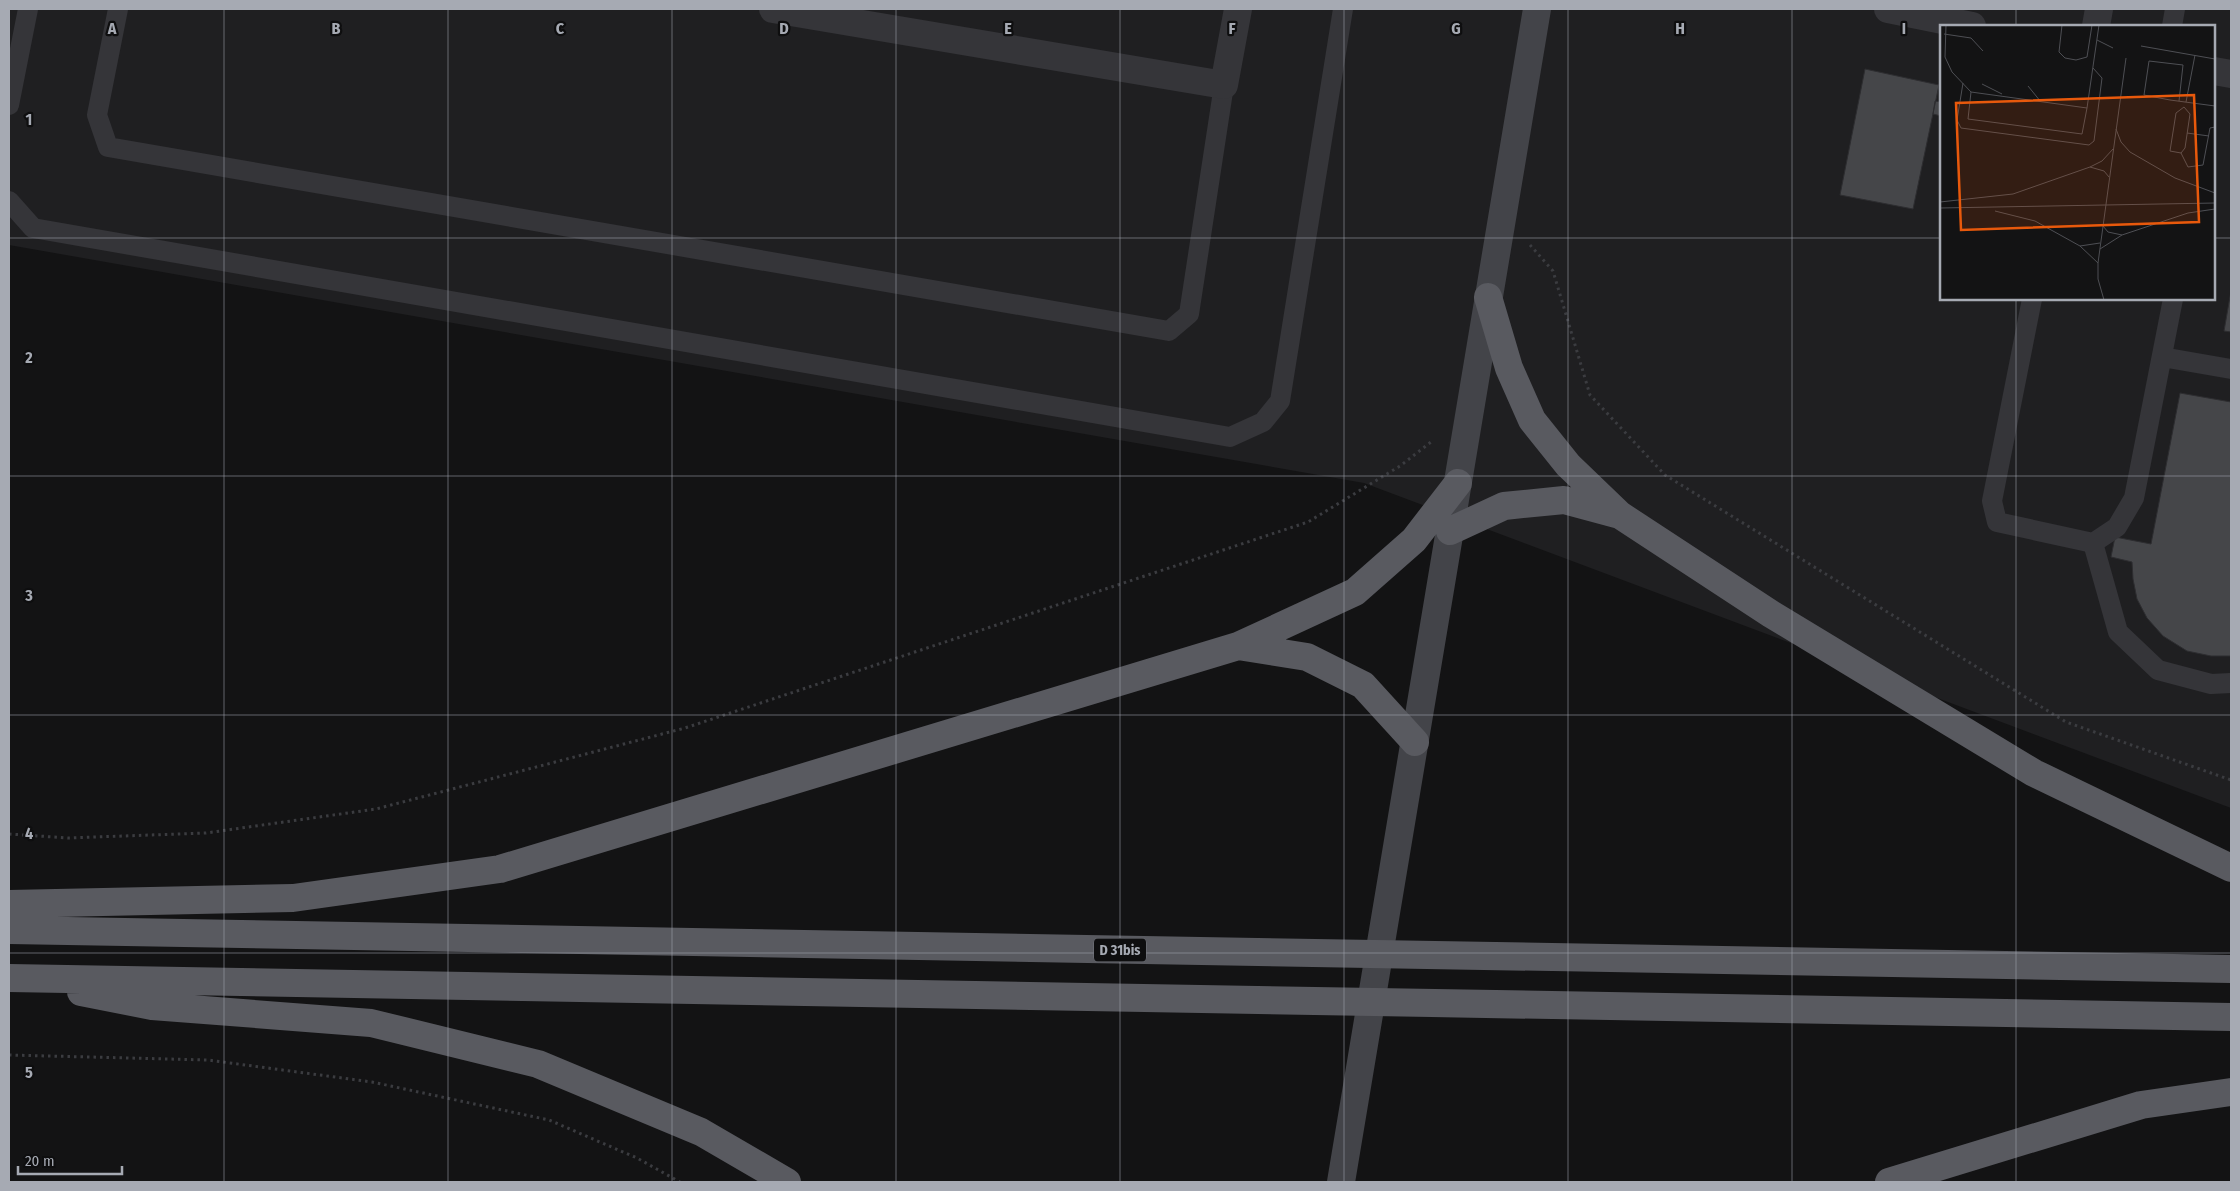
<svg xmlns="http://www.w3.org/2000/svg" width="2240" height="1191" viewBox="0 0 2240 1191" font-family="'Fira Sans Condensed',sans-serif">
	<rect width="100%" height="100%" fill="#131314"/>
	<!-- built -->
	<path fill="#1f1f21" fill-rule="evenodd" d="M9 9H2231V808L1364 483 9 245ZM1941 26H2214V299H1941Z"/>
	<!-- building -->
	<path fill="#454649" stroke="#2d2d30" d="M1865 69 1939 85 1913 209 1840 195Z
		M1935 101 1941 102V116L1933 114Z
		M2231 291V332L2224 331Z
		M2180 393 2231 402V656H2211L2187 651 2163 636 2147 618 2137 599 2133 579 2132 562 2111 557 2115 537 2151 544Z"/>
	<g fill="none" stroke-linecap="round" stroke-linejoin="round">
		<!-- path -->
		<path stroke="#3b3c40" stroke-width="3" stroke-dasharray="2.5 4" stroke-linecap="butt" d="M1530 245 1553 271 1590 395 1665 475 2066 722 2231 780
			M9 834 68 838 206 833 376 809 685 728 1308 522 1400 466 1431 442
			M9 1055 208 1060 372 1082 549 1120 637 1158 680 1182"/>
		<!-- service -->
		<path stroke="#353539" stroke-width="20" d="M118 9 97 115 108 147 1169 331 1189 314 1224 85
			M2172 26 2175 9
			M9 105 28 9
			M9 201 33 228 1230 437 1263 422 1280 401 1343 9
			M2032 299 1992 501 1997 522 2093 543 2117 527 2134 498 2173 299
			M2162 357 2231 369
			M2093 543 2118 632 2158 670 2211 684 2231 683"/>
		<!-- minor -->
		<path stroke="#353539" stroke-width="28" d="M773 9 1224 85 1238 9
			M1888 9 1972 26
			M2096 26 2099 9
			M2214 71 2231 74"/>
		<!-- secondary -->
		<path stroke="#434449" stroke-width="28" d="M1341 1182 1537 9"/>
		<!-- trunk -->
		<path stroke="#595a60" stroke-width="28" d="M1488 297 1509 368 1532 420 1568 465 1620 515 1771 614 2034 773 2231 868
			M1450 531 1504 506 1564 500 1616 514
			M1238 646 1355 592 1414 540 1458 483
			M9 904 293 898 500 869 1238 646 1307 657 1363 685 1415 742
			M9 930 2231 969
			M9 978 2231 1017
			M81 992 152 1006 371 1023 538 1064 701 1132 787 1182
			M1889 1182 2141 1105 2231 1092"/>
	</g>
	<!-- grid -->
	<path fill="none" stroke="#a6aab3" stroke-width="1" stroke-opacity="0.55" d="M224 9V1182M448 9V1182M672 9V1182M896 9V1182M1120 9V1182M1344 9V1182M1568 9V1182M1792 9V1182M2016 9V26M9 238H1941M2214 238H2231M2016 299V1182M9 476H2231M9 715H2231M9 953H2231"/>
	<g text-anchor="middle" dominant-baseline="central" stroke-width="4.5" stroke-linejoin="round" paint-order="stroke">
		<!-- shield labels -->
		<rect fill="#0e0e0f" stroke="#787b82" stroke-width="1" x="1094" y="938.5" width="52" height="23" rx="4"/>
		<g font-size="14" font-weight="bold" fill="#a6aab3">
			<text x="1120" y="950">D 31bis</text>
		</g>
	</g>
	<!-- overview -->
	<g transform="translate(1940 25)">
		<rect width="275" height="275" fill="#131314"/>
		<path fill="none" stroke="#4e4f54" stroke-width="1" d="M6 0 5 32 12 47 31 67 28 94 142 109 147 83M122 0 119 27 125 33 136 35 147 32 152 0M4 9 31 13 43 26M157 15 173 23M201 21 275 34M23 58 17 95 21 103 149 120 154 116 162 53 153 43M42 59 62 69M88 61 101 77M31 67 147 83 159 0M239 76 243 40 209 36 204 70 230 75 275 81M246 77 255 30M244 82 250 89 245 123 241 128 230 126 236 88ZM176 104 181 117 190 127 235 153 275 168M247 108 269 111M241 128 248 142 263 140 270 103 275 102M150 142 162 136 173 124M0 177 73 169 150 142 164 146 169 152M0 183 275 178M55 186 95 196 140 221 158 238M163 201 168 207 182 210M140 221 160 218M160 224 182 210 248 188 275 184M158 238V254L164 275M158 238 186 33"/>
		<path fill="#e8590c" fill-opacity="0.15" stroke="#e8590c" stroke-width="2.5" d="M254 70 259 197 21 205 16 78Z"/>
		<rect width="275" height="275" fill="none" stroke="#a6aab3" stroke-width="2.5"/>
	</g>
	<g font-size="16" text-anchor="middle" font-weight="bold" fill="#a6aab3" stroke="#0e0e0f" stroke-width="4.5" stroke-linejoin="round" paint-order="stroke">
		<text x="112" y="34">A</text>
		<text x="336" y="34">B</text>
		<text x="560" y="34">C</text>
		<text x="784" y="34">D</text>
		<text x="1008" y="34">E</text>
		<text x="1232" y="34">F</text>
		<text x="1456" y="34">G</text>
		<text x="1680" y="34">H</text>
		<text x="1904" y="34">I</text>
		<text x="29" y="125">1</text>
		<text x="29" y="363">2</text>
		<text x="29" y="601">3</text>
		<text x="29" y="839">4</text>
		<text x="29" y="1078">5</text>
	</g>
	<!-- border -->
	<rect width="2240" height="1191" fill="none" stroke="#a6aab3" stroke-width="20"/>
	<!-- scale -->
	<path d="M18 1166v8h104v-8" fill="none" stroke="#a6aab3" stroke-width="2.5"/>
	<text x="25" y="1166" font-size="15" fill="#a6aab3" stroke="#0e0e0f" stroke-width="4" paint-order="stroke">20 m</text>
</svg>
